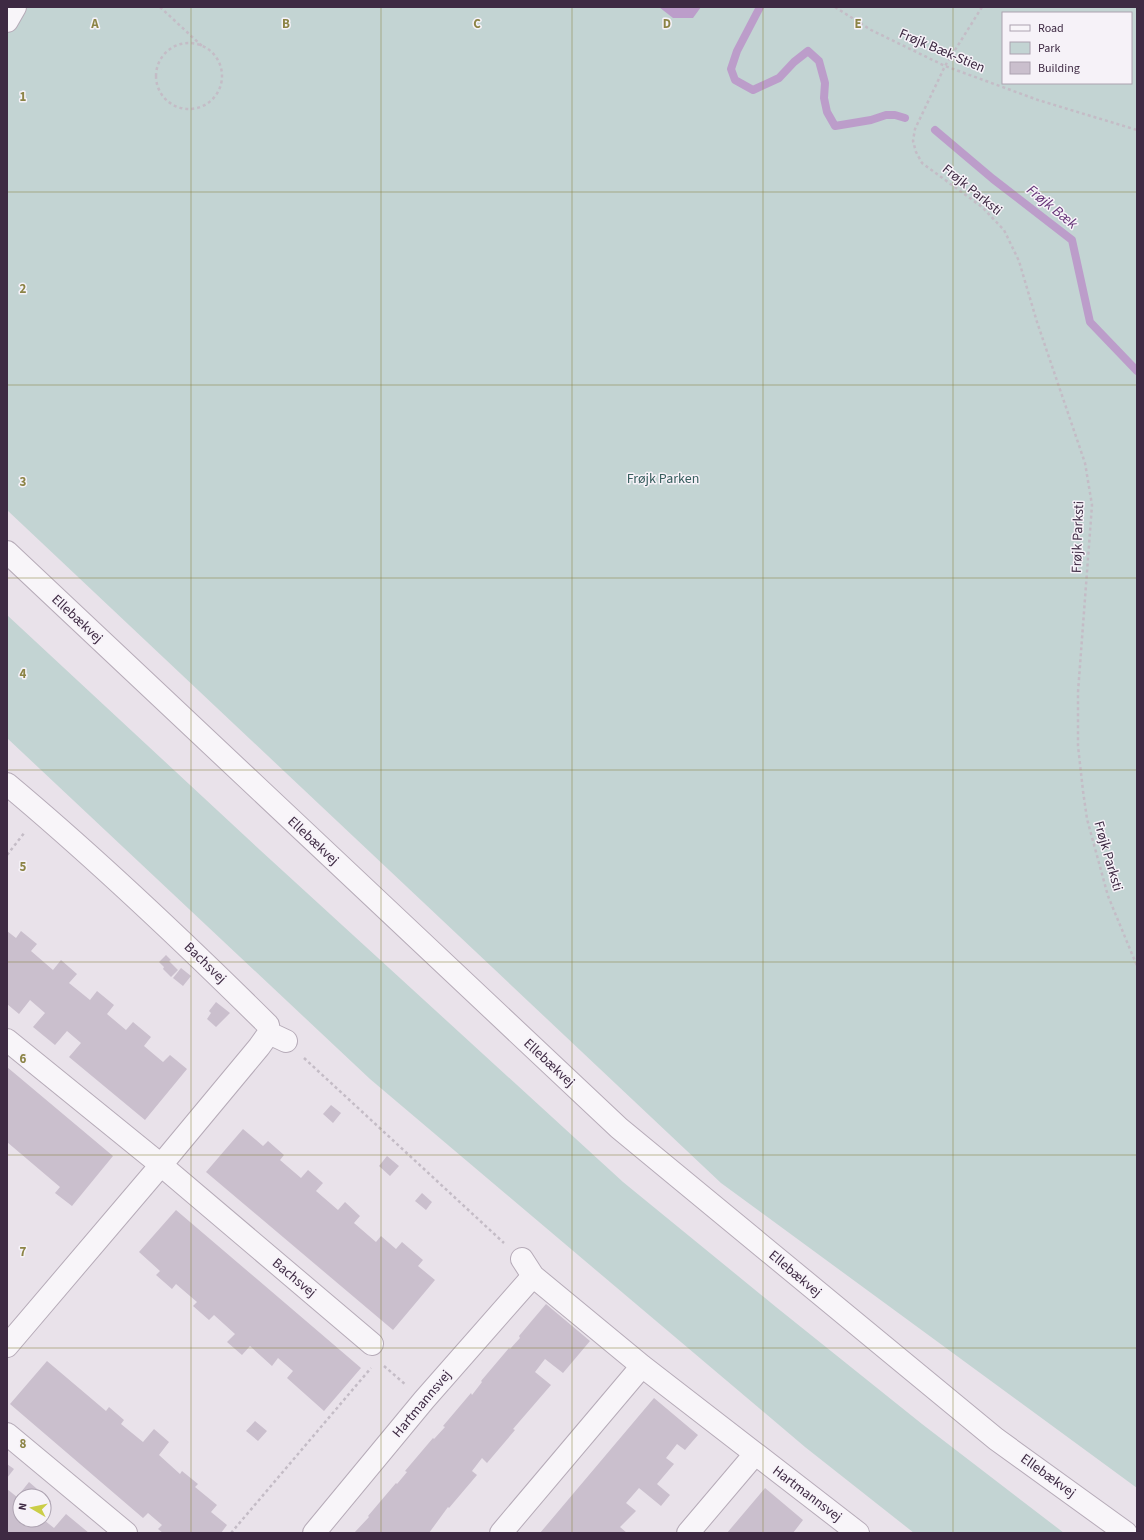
<svg xmlns="http://www.w3.org/2000/svg" width="1144" height="1540" viewBox="0 0 1144 1540" font-family="'Source Sans 3',sans-serif">
	<rect width="100%" height="100%" fill="#e9e2ea"/>
	<!-- green -->
	<path fill="#c3d4d3" fill-rule="evenodd" d="M7 7H1137V1488L721 1183 7 510ZM1003 13H1131V83H1003Z
		M7 615 260 850 623 1182 776 1307 922 1424 1064 1533H914L805 1447 370 1079 7 738Z"/>
	<!-- water -->
	<path fill="#bc9dca" d="M659 7H701L693 18H673Z"/>
	<g fill="none" stroke-linecap="round" stroke-linejoin="round">
		<!-- stream -->
		<path stroke="#bc9dca" stroke-width="8" d="M760 7 737 51 731 69 735 80 753 90 779 78 794 62 808 51 819 61 825 83 824 98 827 112 835 126 871 120 886 115H895L905 118
			M935 130 993 179 1072 240 1090 322 1137 371"/>
	</g>
	<!-- building -->
	<path fill="#cabfcd" d="M7 931 16 938 21 931 37 944 31 951 53 970 61 960 77 974 69 983 90 1000 97 991 114 1005 107 1014 126 1030 133 1022 151 1037 144 1046 163 1062 170 1055 187 1069 145 1120 69 1057 81 1043 67 1031 55 1045 33 1027 45 1013 30 1000 19 1014 7 1004Z
		M166 955 171 960 169 961 178 970 171 977 163 969 164 967 159 962Z
		M181 968 191 976 183 986 173 978Z
		M216 1002 230 1013 216 1027 207 1019 211 1013 209 1011Z
		M7 1067 113 1156 72 1206 55 1193 60 1187 7 1142Z
		M331 1105 341 1113 333 1123 323 1114Z
		M243 1129 263 1146 268 1141 284 1155 280 1160 301 1178 308 1170 323 1183 316 1191 338 1210 345 1202 360 1216 354 1223 376 1242 381 1236 396 1249 402 1242 423 1260 418 1266 435 1280 393 1330 206 1172Z
		M387 1156 399 1166 390 1176 379 1166Z
		M422 1193 432 1202 426 1210 415 1201Z
		M176 1210 361 1368 324 1411 287 1378 293 1371 278 1358 272 1366 250 1346 242 1355 227 1342 235 1334 214 1315 209 1320 193 1306 197 1302 176 1284 172 1289 156 1275 160 1271 139 1252Z
		M546 1304 590 1341 563 1373 545 1359 535 1372 551 1385 513 1429 515 1430 487 1463 482 1458 472 1471 477 1475 449 1508 448 1507 429 1533H354L369 1517 368 1516 396 1483 397 1484 407 1472 405 1471 433 1438 434 1439 445 1427 443 1426 471 1393 472 1395 482 1382 481 1381 509 1348 510 1349 520 1338 519 1336Z
		M47 1361 106 1411 109 1407 124 1420 121 1424 143 1442 154 1429 169 1442 159 1455 180 1474 182 1471 198 1484 195 1487 217 1505 211 1512 227 1525 221 1533H163L158 1529 162 1525 148 1513 143 1518 10 1404Z
		M654 1398 698 1435 685 1450 677 1444 666 1458 674 1464 657 1484 670 1495 661 1506 639 1488 626 1503 636 1511 620 1527 627 1533H540Z
		M255 1421 267 1431 258 1441 246 1431Z
		M7 1464 14 1469 7 1478Z
		M29 1482 51 1501 44 1510V1496H20V1520H44L54 1528 66 1514 89 1533H7V1489L17 1497Z
		M765 1488 803 1520 793 1533H727Z"/>
	<g fill="none" stroke-linecap="round" stroke-linejoin="round">
		<defs>
			<path id="minor" d="M7 21 15 7
				M7 552 619 1128 996 1439 1126 1533
				M7 784C98 860 184 942 268 1025L269 1033 259 1047 161 1165 7 1346
				M269 1033 286 1041
				M7 1040 161 1165 372 1344
				M522 1259 533 1276 642 1366 858 1533
				M7 1434 126 1533
				M314 1533 424 1400 533 1276
				M501 1533 642 1366
				M688 1533 755 1454"/>
		</defs>
		<!-- minor casing -->
		<use href="#minor" stroke="#b6abb8" stroke-width="24"/>
		<!-- path -->
		<path stroke="#c4bcc6" stroke-width="2.5" stroke-dasharray="3 3" stroke-linecap="butt" d="M160 7 202 46
			M835 7 871 30 945 66 1038 100 1137 130
			M982 7 945 66 915 129 913 141 916 152 922 163 982 207 1004 230 1019 261 1037 322 1085 463 1092 505 1078 692V746L1083 791 1087 819 1108 896 1137 966
			M156 76a33 33 0 1 1 66 0a33 33 0 1 1-66 0Z
			M7 855 25 832
			M304 1058 504 1243
			M384 1366 406 1385
			M231 1533 371 1368"/>
		<!-- minor -->
		<use href="#minor" stroke="#f8f5f9" stroke-width="22"/>
	</g>
	<!-- grid -->
	<path fill="none" stroke="#8c8446" stroke-width="1" stroke-opacity="0.55" d="M191 7V1533M381 7V1533M572 7V1533M763 7V1533M953 7V1533M7 192H1137M7 385H1137M7 578H1137M7 770H1137M7 962H1137M7 1155H1137M7 1348H1137"/>
	<g text-anchor="middle" dominant-baseline="central" stroke-width="3" stroke-linejoin="round" paint-order="stroke">
		<!-- street labels -->
		<g font-size="14" fill="#3e2a43" stroke="#f6f2f8">
			<text transform="translate(942 51) rotate(23)">Frøjk Bæk-Stien</text>
			<text transform="translate(972 190) rotate(39)">Frøjk Parksti</text>
			<text transform="translate(1078 537) rotate(-88)">Frøjk Parksti</text>
			<text transform="translate(77 619) rotate(43)">Ellebækvej</text>
			<text transform="translate(313 841) rotate(43)">Ellebækvej</text>
			<text transform="translate(1108 856) rotate(74)">Frøjk Parksti</text>
			<text transform="translate(205 963) rotate(44)">Bachsvej</text>
			<text transform="translate(549 1063) rotate(43)">Ellebækvej</text>
			<text transform="translate(795 1274) rotate(40)">Ellebækvej</text>
			<text transform="translate(294 1278) rotate(40)">Bachsvej</text>
			<text transform="translate(422 1404) rotate(-50)">Hartmannsvej</text>
			<text transform="translate(1048 1476) rotate(36)">Ellebækvej</text>
			<text transform="translate(807 1494) rotate(37)">Hartmannsvej</text>
		</g>
		<!-- park labels -->
		<g font-size="14" fill="#375e5e" stroke="#f6f2f8">
			<text x="663" y="479">Frøjk Parken</text>
		</g>
		<!-- water labels -->
		<g font-size="15" font-style="italic" fill="#653477" stroke="#f6f2f8">
			<text transform="translate(1052 207) rotate(39)">Frøjk Bæk</text>
		</g>
	</g>
	<g font-size="13" text-anchor="middle" font-weight="bold" fill="#8c8446" stroke="#f6f2f8" stroke-width="3" stroke-linejoin="round" paint-order="stroke">
		<text x="95" y="28">A</text>
		<text x="286" y="28">B</text>
		<text x="477" y="28">C</text>
		<text x="667" y="28">D</text>
		<text x="858" y="28">E</text>
		<text x="23" y="101">1</text>
		<text x="23" y="293">2</text>
		<text x="23" y="486">3</text>
		<text x="23" y="678">4</text>
		<text x="23" y="871">5</text>
		<text x="23" y="1063">6</text>
		<text x="23" y="1256">7</text>
		<text x="23" y="1448">8</text>
	</g>
	<!-- border -->
	<rect width="1144" height="1540" fill="none" stroke="#3e2a43" stroke-width="16"/>
	<!-- legend -->
	<rect x="1002" y="12" width="130" height="72" fill="#f6f2f8" stroke="#aca2b0"/>
	<rect x="1010" y="25" width="20" height="6" fill="#f8f5f9" stroke="#aca2b0"/>
	<text x="1038" y="32" font-size="12" fill="#3e2a43">Road</text>
	<rect x="1010" y="42" width="20" height="12" fill="#c3d4d3" stroke="#aca2b0"/>
	<text x="1038" y="52" font-size="12" fill="#3e2a43">Park</text>
	<rect x="1010" y="62" width="20" height="12" fill="#cabfcd" stroke="#aca2b0"/>
	<text x="1038" y="72" font-size="12" fill="#3e2a43">Building</text>
	<!-- north arrow -->
	<g transform="translate(32 1508) rotate(279)"><circle r="19" fill="#f6f2f8" stroke="#aca2b0"/>
	<path d="M0-3L7 15L0 10L-7 15Z" fill="#cbce48"/>
	<text y="-6" font-size="11" font-weight="bold" text-anchor="middle" fill="#3e2a43">N</text>
	</g>
</svg>
